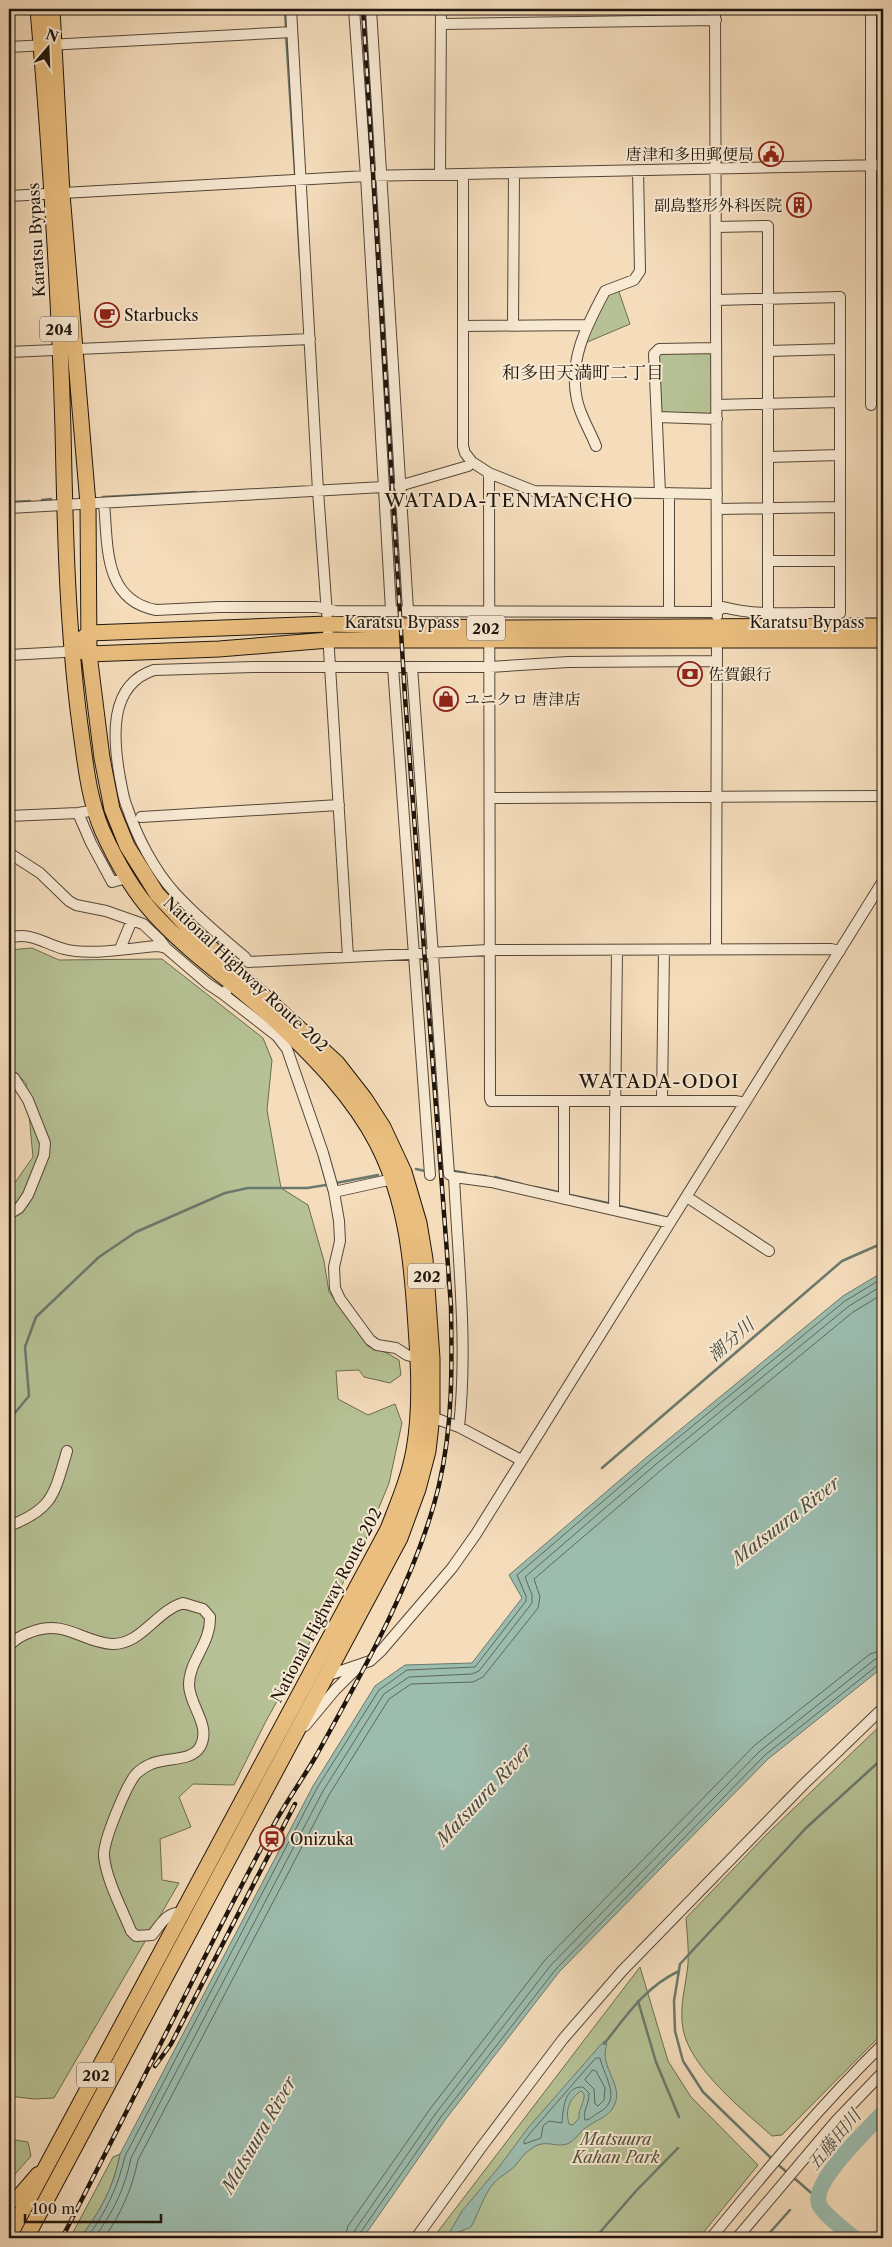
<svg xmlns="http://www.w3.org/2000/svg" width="892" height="2247" viewBox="0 0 892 2247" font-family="'Libre Caslon Text','Noto Serif JP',serif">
	<rect width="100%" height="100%" fill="#f5ddbc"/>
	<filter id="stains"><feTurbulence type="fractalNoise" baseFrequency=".004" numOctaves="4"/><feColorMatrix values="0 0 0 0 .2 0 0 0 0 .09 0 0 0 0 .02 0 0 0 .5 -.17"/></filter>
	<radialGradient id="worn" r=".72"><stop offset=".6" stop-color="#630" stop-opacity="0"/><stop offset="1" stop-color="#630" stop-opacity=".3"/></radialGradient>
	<!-- green -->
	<path fill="#b6c295" stroke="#6a6c50" d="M618 289 630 324 585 343 590 328 608 292Z
		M660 351H709L714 355V411L709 415 664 414 660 411 658 356Z
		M32 948 59 960 162 959 263 1038 272 1060 267 1110 281 1188 308 1205 324 1261 329 1292 368 1346 387 1353 399 1360 401 1375 390 1383 364 1377 359 1370 336 1371 338 1399 368 1415 395 1404 402 1423 389 1483 362 1549 266 1721 234 1785 193 1784 179 1797 191 1827 160 1839 162 1880 179 1883 54 2098 34 2099 9 2096V1281L15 1257 9 1246V1191L33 1157 26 1083 9 1066V950Z
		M883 1723V2033L782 2135 772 2136C744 2111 690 2068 683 2029 679 2007 686 1985 688 1964 689 1949 687 1933 686 1918L766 1835Z
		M640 1967 668 2061 691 2097 758 2165 699 2238H433Z
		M9 2139 28 2142 31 2156 9 2181Z
		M120 2154C114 2187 100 2212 80 2238H70L113 2157Z"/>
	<!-- water -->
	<path fill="#9cbcae" stroke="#6a796d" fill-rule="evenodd" d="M883 1272V1667L768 1759 559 1972 445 2120 363 2238H80C100 2212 114 2187 120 2154L313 1786 375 1686 405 1665 472 1663 522 1598 509 1575 648 1456 843 1296Z
		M604 2041 607 2044C598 2067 625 2085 614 2106 608 2118 595 2120 584 2129 579 2133 575 2141 567 2144 555 2148 545 2138 531 2149 524 2153 520 2160 515 2166 509 2172 500 2176 494 2183 483 2195 479 2213 471 2227L447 2237 462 2211 499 2167 528 2128ZM581 2091 584 2094C585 2103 578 2109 579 2118L573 2125 569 2124C565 2110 569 2099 581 2091Z"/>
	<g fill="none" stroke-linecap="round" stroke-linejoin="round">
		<!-- shore -->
		<path stroke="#5d685d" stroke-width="1" d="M596 2058H600C605 2079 623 2100 598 2113 593 2116 590 2120 585 2120 582 2111 590 2103 589 2093L583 2087C564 2086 563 2110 562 2123L549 2121 543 2126 541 2138 524 2144V2141L532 2131Z
			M593 2070 596 2071 605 2088 604 2100 598 2106 595 2104 594 2089 585 2080Z
			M87 2238C106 2212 118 2187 125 2156L317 1788 379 1690 407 1670 475 1667 526 1601V1596L517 1575 651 1460 845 1301 883 1278
			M94 2238C113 2213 125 2188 131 2158L323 1791 384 1694 409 1677 472 1674 479 1671 532 1603V1595L525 1577 655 1465 849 1306 883 1285
			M104 2238C121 2214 132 2189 138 2160L329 1795 389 1699 411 1684 473 1682 483 1677 538 1608 540 1597 534 1579 660 1471 853 1312 883 1294
			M345 2238 348 2226 430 2109 545 1960 755 1745 870 1654 883 1650
			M353 2238 355 2230 436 2113 551 1965 760 1751 874 1660 883 1657
			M359 2238 360 2233 441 2117 556 1969 765 1755 878 1665 883 1664"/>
		<!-- stream -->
		<path stroke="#6a796d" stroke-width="2.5" d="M285 9 286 29
			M286 34 295 173
			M296 191 300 260
			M103 497 196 492
			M42 500 51 499
			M9 502 30 501
			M416 1169 425 1171
			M454 1171 466 1173
			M476 1175 486 1176
			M495 1177 521 1184
			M336 1183 378 1175
			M535 1187 558 1192
			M570 1195 608 1203
			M619 1206 658 1215
			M9 1420 29 1396 25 1347 36 1317 99 1257 136 1232 225 1193 248 1188H307L326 1185
			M602 1468 842 1261 883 1243
			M638 2001 656 2062 679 2117
			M604 2044C626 2016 645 1987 679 1971
			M772 2159 703 2092 683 2061 675 2031 674 2001 680 1964 806 1828 883 1758
			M776 2163 789 2174
			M793 2177 817 2198
			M595 2238 636 2191 678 2148
			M765 2238 790 2210"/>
		<!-- river -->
		<path stroke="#9cbcae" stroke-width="16" d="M854 2238C846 2231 822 2213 819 2204 811 2182 868 2129 883 2113"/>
		<defs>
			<path id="minor" d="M291 9 318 491 327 614
				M354 9 366 176 391 610
				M371 9 408 610
				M715 9 717 616
				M441 24 716 20
				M9 47 292 32
				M440 174 441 9
				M463 174V446L465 453 472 462 489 473 534 491 717 494
				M9 196 366 176 883 165
				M716 227 768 226V612
				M513 325 514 173
				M463 326 587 325
				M768 351 840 349
				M9 352 310 339
				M716 405 840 402
				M871 405V9
				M657 417 717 419
				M596 446C590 431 580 415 577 400 568 360 587 325 605 291L634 280 640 271 638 170
				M768 457 840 455
				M489 473 490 1098 491 1101H735L745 1103
				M399 486 468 466 472 462
				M660 493 654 354 659 349 716 348
				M104 503C108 545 103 600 156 610L219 607H317L336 611 717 612 723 607C759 617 802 612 840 613V297L716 300
				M9 508 383 487
				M717 509 840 507
				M768 561H840
				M669 612V493
				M328 634 348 957
				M9 655 64 652 71 649
				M716 661 568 662 490 667H253L154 670C108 685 113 739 120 778 122 787 123 798 127 807 137 837 154 870 175 893 196 916 221 937 245 957L248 962 489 950 831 949 840 951
				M393 667 430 1175
				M412 667 449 1174 454 1177 491 1182 670 1223
				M490 798 883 796
				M78 813 91 843 112 882 127 878
				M9 816 78 813 96 810
				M141 817 339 805
				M9 853 40 873 69 901 76 905 106 911 143 924 160 940 166 948
				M9 938C30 931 45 944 64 949 91 956 130 948 158 946L166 948 208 984 223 994 227 990
				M120 949 132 920
				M716 949 717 635
				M223 994 277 1036 287 1049 323 1153 334 1192 339 1221 340 1241 334 1267 335 1288 340 1299 370 1340 377 1345 396 1348 407 1355 418 1358
				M9 1075 14 1078 28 1100 45 1143 44 1155 28 1195 19 1208 9 1214
				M564 1101V1199
				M662 1101 664 950
				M454 1177C458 1260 468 1344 459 1427
				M334 1192 393 1179
				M687 1197 769 1251
				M614 1210 617 950
				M426 1415 459 1427 521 1460
				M9 1526C53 1509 54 1495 67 1451
				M9 1646C15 1639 22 1635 31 1632 66 1619 81 1642 112 1644 141 1645 156 1611 183 1603L203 1609 210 1617C211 1644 189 1660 189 1685 189 1705 212 1726 200 1747 191 1762 166 1757 151 1764 146 1766 140 1770 136 1774 126 1786 103 1841 104 1856 106 1879 122 1909 131 1931L136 1936 152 1935C161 1924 167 1911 183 1913
				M326 1676 370 1661 381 1651 452 1568 476 1534 883 881
				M305 1726 335 1690 359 1666
				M416 2238 480 2149 563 2039 622 1971 803 1785 883 1708
				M711 2238C766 2171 821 2105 883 2044
				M737 2238 836 2121 883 2072"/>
			<path id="major" d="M9 2203 19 2196 38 2174"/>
			<path id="highway" d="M82 639 89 633 328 624 489 628 883 626
				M81 651 89 654 219 649 329 640H883
				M9 2236 388 1529C398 1503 409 1478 414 1450 421 1410 419 1368 416 1327 412 1263 407 1201 377 1143 353 1097 315 1058 278 1023 238 985 191 955 154 914 132 890 115 859 102 830 88 797 85 759 80 725 67 627 65 527 63 429 59 289 50 148 38 9
				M26 2238 400 1538 418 1489 428 1451 432 1416V1358L425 1259 419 1223 404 1172 383 1127 365 1099 337 1063 188 927 157 894 127 846 112 809 102 758 89 654 88 504 62 194 52 9"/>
		</defs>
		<!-- minor casing -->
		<use href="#minor" stroke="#544738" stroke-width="12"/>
		<!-- major casing -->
		<use href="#major" stroke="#1e150c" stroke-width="16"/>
		<!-- highway casing -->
		<use href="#highway" stroke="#1e150c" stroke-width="17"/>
		<!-- minor -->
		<use href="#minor" stroke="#f8e9d3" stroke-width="10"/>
		<!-- major -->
		<use href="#major" stroke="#eabe7e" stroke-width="14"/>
		<!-- highway -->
		<use href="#highway" stroke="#eabe7e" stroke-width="15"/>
		<defs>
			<path id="rail" d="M155 2066 171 2044 295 1804
				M62 2238C133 2101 200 1962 273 1826 286 1802 302 1780 316 1756 361 1675 418 1575 439 1485 453 1425 452 1366 451 1306L405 697 363 9"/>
		</defs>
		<!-- rail casing -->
		<use href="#rail" stroke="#1e150c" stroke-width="4.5"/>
		<!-- rail -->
		<use href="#rail" stroke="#f8e9d3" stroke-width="2.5" stroke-dasharray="8" stroke-linecap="butt"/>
	</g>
	<!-- icons -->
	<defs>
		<symbol id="civic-ring" viewBox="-11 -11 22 22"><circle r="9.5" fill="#f8e9d3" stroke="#8f2418" stroke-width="1.5"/><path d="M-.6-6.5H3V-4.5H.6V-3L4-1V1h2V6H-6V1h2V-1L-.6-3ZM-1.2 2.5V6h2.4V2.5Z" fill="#8f2418"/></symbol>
		<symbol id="building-ring" viewBox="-11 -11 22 22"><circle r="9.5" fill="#f8e9d3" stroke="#8f2418" stroke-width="1.5"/><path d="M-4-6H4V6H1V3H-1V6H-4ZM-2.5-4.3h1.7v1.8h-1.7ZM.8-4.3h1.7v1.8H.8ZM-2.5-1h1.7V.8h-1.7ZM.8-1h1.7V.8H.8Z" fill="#8f2418"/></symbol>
		<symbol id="cafe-ring" viewBox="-11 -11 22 22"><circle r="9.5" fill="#f8e9d3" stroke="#8f2418" stroke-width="1.5"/><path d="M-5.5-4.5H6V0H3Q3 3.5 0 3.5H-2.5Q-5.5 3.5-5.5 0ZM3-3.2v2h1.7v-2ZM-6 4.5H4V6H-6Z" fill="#8f2418"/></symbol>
		<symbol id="bank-ring" viewBox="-11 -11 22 22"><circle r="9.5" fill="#f8e9d3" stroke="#8f2418" stroke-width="1.5"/><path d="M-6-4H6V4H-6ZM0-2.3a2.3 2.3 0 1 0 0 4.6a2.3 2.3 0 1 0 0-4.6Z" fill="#8f2418"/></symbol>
		<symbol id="shop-ring" viewBox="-11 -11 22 22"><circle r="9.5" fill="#f8e9d3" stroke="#8f2418" stroke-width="1.5"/><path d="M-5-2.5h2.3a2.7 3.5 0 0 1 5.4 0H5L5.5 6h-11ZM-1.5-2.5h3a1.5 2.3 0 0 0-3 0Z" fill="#8f2418"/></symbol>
		<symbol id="station-ring" viewBox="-11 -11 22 22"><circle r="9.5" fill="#f8e9d3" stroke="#8f2418" stroke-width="1.5"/><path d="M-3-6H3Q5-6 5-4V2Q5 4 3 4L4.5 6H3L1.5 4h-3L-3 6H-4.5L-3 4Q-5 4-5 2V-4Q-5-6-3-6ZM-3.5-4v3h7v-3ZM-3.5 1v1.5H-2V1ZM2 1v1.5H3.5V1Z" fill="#8f2418"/></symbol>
	</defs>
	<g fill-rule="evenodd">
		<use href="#civic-ring" x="757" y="140" width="28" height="28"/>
		<use href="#building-ring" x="785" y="191" width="28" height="28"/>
		<use href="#cafe-ring" x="93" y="301" width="28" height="28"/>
		<use href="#bank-ring" x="676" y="660" width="28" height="28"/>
		<use href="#shop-ring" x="432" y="685" width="28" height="28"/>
		<use href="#station-ring" x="258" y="1825" width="28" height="28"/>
	</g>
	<g text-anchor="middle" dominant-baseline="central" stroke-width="4" stroke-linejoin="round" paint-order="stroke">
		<!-- shield labels -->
		<g fill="#f8e9d3" stroke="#5f5548" stroke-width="1">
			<rect x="40" y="316.5" width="38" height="25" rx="4"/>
			<rect x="467" y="615.5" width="38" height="25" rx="4"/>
			<rect x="408" y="1263.5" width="38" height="25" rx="4"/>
			<rect x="77" y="2062.5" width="38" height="25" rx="4"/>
		</g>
		<g font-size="15" font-weight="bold" fill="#1e150c">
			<text x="59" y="329">204</text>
			<text x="486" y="628">202</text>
			<text x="427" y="1276">202</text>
			<text x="96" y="2075">202</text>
		</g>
		<!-- poi labels -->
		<g font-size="16" fill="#1e150c" stroke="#f8e9d3" text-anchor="start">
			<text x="754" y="154" text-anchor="end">唐津和多田郵便局</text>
			<text x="782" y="205" text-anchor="end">副島整形外科医院</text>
			<text x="124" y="315">Starbucks</text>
			<text x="708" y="674">佐賀銀行</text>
			<text x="464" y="699">ユニクロ 唐津店</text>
			<text x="290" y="1839">Onizuka</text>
		</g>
		<!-- street labels -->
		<g font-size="16" fill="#1e150c" stroke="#f8e9d3">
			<text transform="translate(36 240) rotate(-93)">Karatsu Bypass</text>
			<text x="402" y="622">Karatsu Bypass</text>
			<text x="807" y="622">Karatsu Bypass</text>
			<text transform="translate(246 974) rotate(43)">National Highway Route 202</text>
			<text transform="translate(326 1605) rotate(-62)">National Highway Route 202</text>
		</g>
		<!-- park labels -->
		<g font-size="16" font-style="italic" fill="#53523c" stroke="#f8e9d3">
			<text x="616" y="2139">Matsuura<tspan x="616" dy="18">Kahan Park</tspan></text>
		</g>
		<!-- neighbourhood labels -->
		<g font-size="18" fill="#1e150c" stroke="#f8e9d3">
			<text x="583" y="373">和多田天満町二丁目</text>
		</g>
		<!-- water labels -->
		<g font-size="18" font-style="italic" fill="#4a4f45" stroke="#f8e9d3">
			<text transform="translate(731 1340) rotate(-41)">潮分川</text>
			<text transform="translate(786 1521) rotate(-38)">Matsuura River</text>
			<text transform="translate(484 1795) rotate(-47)">Matsuura River</text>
			<text transform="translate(259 2135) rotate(-60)">Matsuura River</text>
			<text transform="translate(834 2140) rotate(-50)">五藤田川</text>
		</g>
		<!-- quarter labels -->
		<g font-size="19" letter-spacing="1" fill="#1e150c" stroke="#f8e9d3">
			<text x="509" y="500">WATADA-TENMANCHO</text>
			<text x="659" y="1081">WATADA-ODOI</text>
		</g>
	</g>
	<!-- margin -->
	<rect width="892" height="2247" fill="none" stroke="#f5ddbc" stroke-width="30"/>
	<rect x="10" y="10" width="872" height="2227" fill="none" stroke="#1e150c" stroke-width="2.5"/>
	<rect x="15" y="15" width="862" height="2217" fill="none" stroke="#1e150c"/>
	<!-- north arrow -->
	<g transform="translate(48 48) rotate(19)" stroke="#f8e9d3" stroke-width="4" paint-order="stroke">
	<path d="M0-4L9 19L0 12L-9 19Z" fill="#1e150c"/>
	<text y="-8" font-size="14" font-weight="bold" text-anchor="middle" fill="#1e150c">N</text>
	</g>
	<!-- scale -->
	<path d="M25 2214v8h136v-8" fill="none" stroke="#1e150c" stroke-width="2.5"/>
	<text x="32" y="2214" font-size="15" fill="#1e150c" stroke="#f8e9d3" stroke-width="4" paint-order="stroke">100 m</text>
	<rect width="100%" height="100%" filter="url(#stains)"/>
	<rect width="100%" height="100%" fill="url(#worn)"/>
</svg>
